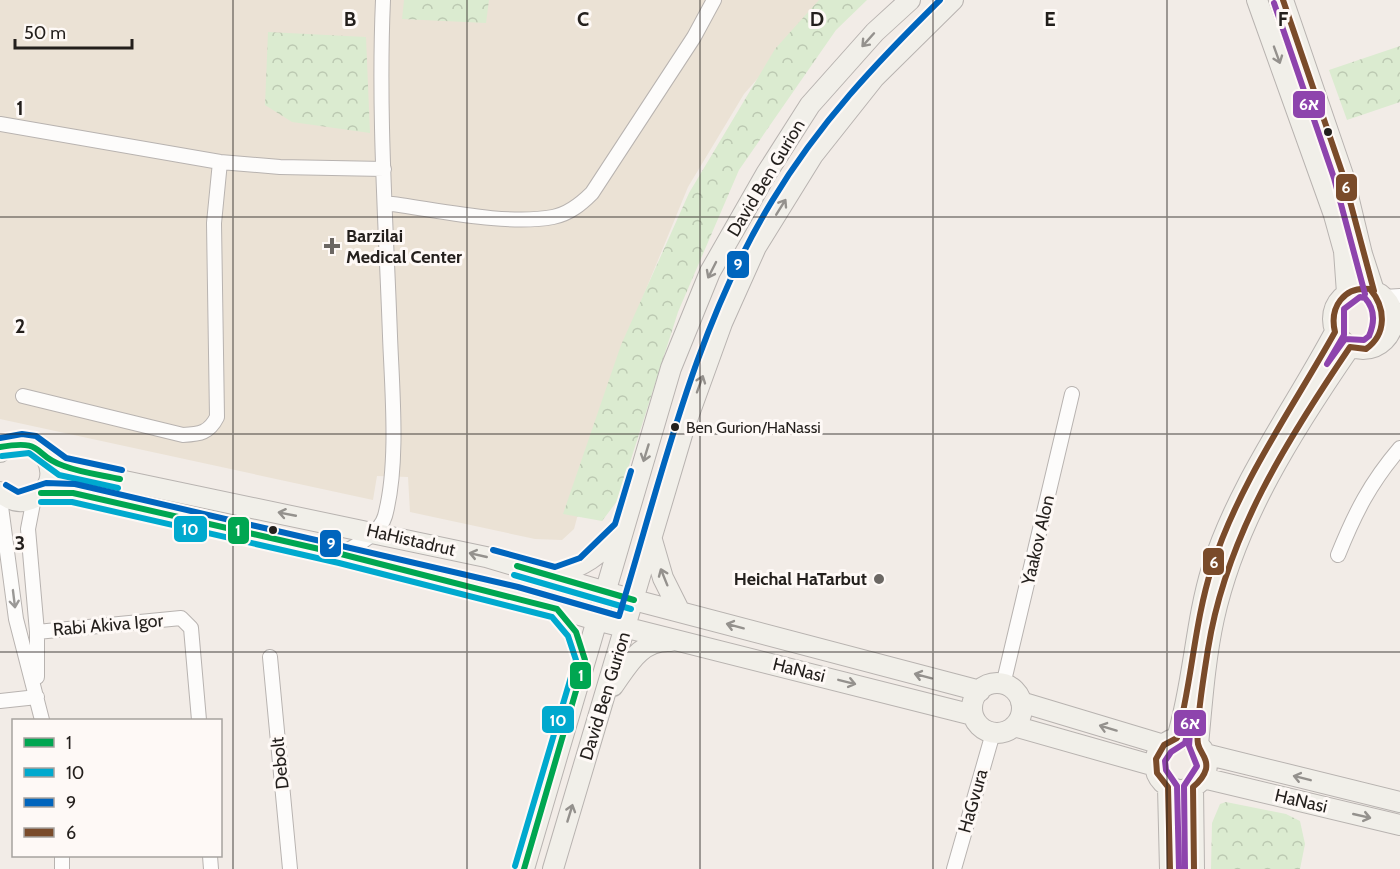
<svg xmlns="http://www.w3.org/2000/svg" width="1400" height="869" viewBox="0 0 1400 869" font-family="Cabin,'Noto Sans Hebrew',sans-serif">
	<defs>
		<pattern id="park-crowns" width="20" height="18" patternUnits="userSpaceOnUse" patternTransform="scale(1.5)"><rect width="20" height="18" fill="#dbebd0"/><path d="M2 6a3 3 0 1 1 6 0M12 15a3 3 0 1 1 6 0" fill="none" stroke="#bcc9b2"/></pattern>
	</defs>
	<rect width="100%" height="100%" fill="#f2ece7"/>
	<!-- medical -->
	<path fill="#ebe2d5" d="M0 0H827L744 94 688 187 640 304 605 413 574 529 562 540 535 539 410 512 408 477 377 476 373 500 0 419Z"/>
	<!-- park -->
	<path fill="url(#park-crowns)" d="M404 0H489L486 23 402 19Z
		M819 0H867L836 30 739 170 678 312 618 500 602 521 563 514 621 345 689 193 775 49Z
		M268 32 366 37 370 133 292 122 265 105Z
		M1400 46V102L1347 120 1329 70Z
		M1226 802 1286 814 1300 821 1305 844 1300 869H1211L1212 823 1220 804Z"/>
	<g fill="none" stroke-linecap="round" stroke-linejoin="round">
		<defs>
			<path id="street" d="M0 124 220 162 280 167 384 169
				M385 203C434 209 505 226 553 217 569 214 581 204 592 193L694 37 714 0
				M1384 297 1400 296
				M1391 331 1400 323
				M23 396 183 435C200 434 209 433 217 417L214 223 220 162
				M34 498 28 529 37 632V677
				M0 499 16 619 42 720
				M341 554C355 546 380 534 385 516 399 464 392 390 390 336 386 224 378 112 383 0
				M1338 555C1355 513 1370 483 1400 448
				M37 632 181 618 191 628 199 720
				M270 657 290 869
				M1003 685 1072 394
				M0 701 37 697
				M62 856V869
				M210 856 211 869
				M954 869 993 733"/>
			<path id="secondary" d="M1257 0 1334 215 1344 251 1347 293
				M1283 0 1343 175 1362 254 1374 291
				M1333 319a30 30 0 1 1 60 0a30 30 0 1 1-60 0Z
				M0 452C39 419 73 484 31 499 19 504 9 500 0 492
				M46 457 72 470 486 557 634 600 980 691
				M41 493H73L516 596 596 620 973 715
				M652 540 663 578 680 612
				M555 576C584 565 598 557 619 533
				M972 708a25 25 0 1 1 50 0a25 25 0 1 1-50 0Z
				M613 686C628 665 641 639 671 641
				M1021 702 1164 745
				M1014 726 1155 766
				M1177 738C1194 682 1195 623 1212 568 1239 483 1294 409 1335 332
				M1155 764a26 26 0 1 1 52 0a26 26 0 1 1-52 0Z
				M1198 745C1202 703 1205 659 1214 618 1236 519 1293 430 1350 347
				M1205 754 1400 802
				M1203 778 1400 825
				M1168 787 1170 869
				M1193 787 1194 869
				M524 869 671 368 710 272 766 174 810 105 875 32 910 0
				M553 869 684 428 722 323 756 247 813 155 874 78 953 0"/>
		</defs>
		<!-- street casing -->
		<use href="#street" stroke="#b8b3b0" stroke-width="16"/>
		<!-- secondary casing -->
		<use href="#secondary" stroke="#b8b3b0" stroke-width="22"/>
		<!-- street -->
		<use href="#street" stroke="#fdfcfb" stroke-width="14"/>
		<!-- secondary -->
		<use href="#secondary" stroke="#f1efe9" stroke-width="20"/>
		<defs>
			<path id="bus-1" d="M0 447C47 439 31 455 64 466 82 473 102 475 120 479
				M41 493H73L341 554 557 609 576 632 585 660 524 869
				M517 566 634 600"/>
			<path id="bus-2" d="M2 456 29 453 59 475 118 488
				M41 502H72L339 563 552 617 568 636 576 660 515 866
				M514 575 631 609"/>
			<path id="bus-3" d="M0 438 22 434 36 436 66 458 122 470
				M6 485 18 492 46 483 75 484 518 587 619 616C662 476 695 327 772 201 819 123 876 63 940 0
				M493 550 555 567 580 558 615 524 631 471"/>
			<path id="bus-4" d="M1283 0 1343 175 1374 291
				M1170 869 1168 787 1157 773 1156 759 1164 745 1177 738C1192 682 1194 623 1212 567 1239 483 1292 409 1335 332 1329 307 1344 286 1370 289 1386 308 1387 334 1366 349L1350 347C1287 440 1226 536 1208 649 1205 668 1195 727 1198 744 1200 753 1208 758 1206 769 1204 777 1199 782 1193 787L1194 869"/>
			<path id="bus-5" d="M1274 3 1334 178 1365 294
				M1360 297 1365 298C1375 309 1375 322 1369 336L1364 340 1345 339 1327 364 1344 335V309Z
				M1179 869 1177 786 1166 770 1165 761 1171 752 1185 743 1191 719 1189 746 1197 766 1184 786 1185 869"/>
		</defs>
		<!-- bus-1 casing -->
		<use href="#bus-1" stroke="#fef9f6" stroke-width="10"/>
		<!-- bus-2 casing -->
		<use href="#bus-2" stroke="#fef9f6" stroke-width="10"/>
		<!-- bus-3 casing -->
		<use href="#bus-3" stroke="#fef9f6" stroke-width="10"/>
		<!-- bus-4 casing -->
		<use href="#bus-4" stroke="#fef9f6" stroke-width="10"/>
		<!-- bus-5 casing -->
		<use href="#bus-5" stroke="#fef9f6" stroke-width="10"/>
		<!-- bus-1 -->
		<use href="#bus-1" stroke="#00a651" stroke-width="6"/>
		<!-- bus-2 -->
		<use href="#bus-2" stroke="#00a9ce" stroke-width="6"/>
		<!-- bus-3 -->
		<use href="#bus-3" stroke="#0065bd" stroke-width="6"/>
		<!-- bus-4 -->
		<use href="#bus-4" stroke="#7a4b2a" stroke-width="6"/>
		<!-- bus-5 -->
		<use href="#bus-5" stroke="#8e44ad" stroke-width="6"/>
	</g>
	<!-- one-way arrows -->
	<defs><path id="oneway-shaft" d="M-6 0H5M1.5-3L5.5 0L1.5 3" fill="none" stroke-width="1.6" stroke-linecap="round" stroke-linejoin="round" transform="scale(1.5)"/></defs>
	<g stroke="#94918d">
		<use href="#oneway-shaft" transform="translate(868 40) rotate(132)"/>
		<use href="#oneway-shaft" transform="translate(1277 55) rotate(70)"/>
		<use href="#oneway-shaft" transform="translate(781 207) rotate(-58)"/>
		<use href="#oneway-shaft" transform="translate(712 270) rotate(117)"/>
		<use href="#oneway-shaft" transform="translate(700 384) rotate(-70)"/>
		<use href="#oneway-shaft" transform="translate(646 453) rotate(107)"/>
		<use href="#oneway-shaft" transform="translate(287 514) rotate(-169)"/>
		<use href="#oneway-shaft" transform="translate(478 555) rotate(-167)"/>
		<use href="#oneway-shaft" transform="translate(664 577) rotate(-112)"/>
		<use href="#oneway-shaft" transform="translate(735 626) rotate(-165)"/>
		<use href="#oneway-shaft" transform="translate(923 676) rotate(-165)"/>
		<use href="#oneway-shaft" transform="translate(847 682) rotate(14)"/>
		<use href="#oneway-shaft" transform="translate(1108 728) rotate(-163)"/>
		<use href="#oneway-shaft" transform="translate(1302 778) rotate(-166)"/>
		<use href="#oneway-shaft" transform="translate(570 813) rotate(-73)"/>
		<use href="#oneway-shaft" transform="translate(1362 816) rotate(13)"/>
	</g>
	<use stroke="#9b9997" href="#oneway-shaft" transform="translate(14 599) rotate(83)"/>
	<!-- grid -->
	<path fill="none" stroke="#231f1c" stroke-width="1.5" stroke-opacity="0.55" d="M233 0V869M467 0V869M700 0V869M933 0V869M1167 0V869M0 217H1400M0 434H1400M0 652H1400"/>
	<!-- markers -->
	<g fill="#231f1c" stroke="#fef9f6" stroke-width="2">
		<circle cx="1328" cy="132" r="5"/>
		<circle cx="675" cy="427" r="5"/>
		<circle cx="273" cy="530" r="5"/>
	</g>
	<g fill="#6b6763" stroke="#fef9f6" stroke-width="2">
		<path d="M329 237h6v6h6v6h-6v6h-6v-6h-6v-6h6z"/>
		<circle cx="879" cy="579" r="6"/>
	</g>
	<g text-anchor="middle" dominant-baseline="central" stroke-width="6" stroke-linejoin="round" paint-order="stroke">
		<!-- bus labels -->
		<g font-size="16" fill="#231f1c" stroke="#fef9f6" text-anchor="start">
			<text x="686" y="427">Ben Gurion/HaNassi</text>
		</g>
		<!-- street labels -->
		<g font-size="18" fill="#231f1c" stroke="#fef9f6">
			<text transform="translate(766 178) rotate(-59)">David Ben Gurion</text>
			<text transform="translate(411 540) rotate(13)">HaHistadrut</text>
			<text transform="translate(1038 540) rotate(-77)">Yaakov Alon</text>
			<text transform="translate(108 625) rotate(-5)">Rabi Akiva Igor</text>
			<text transform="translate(799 670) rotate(14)">HaNasi</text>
			<text transform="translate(605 696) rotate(-73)">David Ben Gurion</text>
			<text transform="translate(280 763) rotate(-96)">Debolt</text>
			<text transform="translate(973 801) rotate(-74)">HaGvura</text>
			<text transform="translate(1301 801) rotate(13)">HaNasi</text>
		</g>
		<!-- poi labels -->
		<g font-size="18" font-weight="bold" fill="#231f1c" stroke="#fef9f6" text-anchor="start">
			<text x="346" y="236">Barzilai<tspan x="346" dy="21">Medical Center</tspan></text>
			<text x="867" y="579" text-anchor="end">Heichal HaTarbut</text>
		</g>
	</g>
	<g font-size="20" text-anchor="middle" font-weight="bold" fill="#231f1c" stroke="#fef9f6" stroke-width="6" stroke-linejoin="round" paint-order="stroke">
		<text x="350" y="26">B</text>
		<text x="583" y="26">C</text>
		<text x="817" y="26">D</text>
		<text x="1050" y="26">E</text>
		<text x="1283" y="26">F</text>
		<text x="20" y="115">1</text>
		<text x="20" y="333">2</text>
		<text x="20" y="550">3</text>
	</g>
	<g stroke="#fef9f6" stroke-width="2">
		<rect x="1292" y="90" width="34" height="29" rx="6" fill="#8e44ad"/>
		<rect x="1335" y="173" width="23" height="29" rx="6" fill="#7a4b2a"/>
		<rect x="726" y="250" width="24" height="29" rx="6" fill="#0065bd"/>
		<rect x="173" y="515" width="35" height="28" rx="6" fill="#00a9ce"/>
		<rect x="227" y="516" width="23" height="29" rx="6" fill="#00a651"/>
		<rect x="319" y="529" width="23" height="29" rx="6" fill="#0065bd"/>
		<rect x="1202" y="547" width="23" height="29" rx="6" fill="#7a4b2a"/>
		<rect x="569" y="661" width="23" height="29" rx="6" fill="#00a651"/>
		<rect x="541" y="705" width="34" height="29" rx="6" fill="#00a9ce"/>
		<rect x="1173" y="709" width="34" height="28" rx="6" fill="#8e44ad"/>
	</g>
	<g font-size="16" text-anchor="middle" font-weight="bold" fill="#fff">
		<text x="1309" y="110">6א</text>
		<text x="1346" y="193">6</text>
		<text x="738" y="270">9</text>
		<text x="190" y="535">10</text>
		<text x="238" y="536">1</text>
		<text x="331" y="549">9</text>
		<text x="1214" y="568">6</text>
		<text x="581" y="681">1</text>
		<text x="558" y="726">10</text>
		<text x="1190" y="729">6א</text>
	</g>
	<!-- legend -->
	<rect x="12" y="719" width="210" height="138" fill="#fef9f6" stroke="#a6a29f" stroke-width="1.5"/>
	<rect x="24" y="738" width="30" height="9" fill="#00a651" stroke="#a6a29f" stroke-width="1.5"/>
	<text x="66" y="749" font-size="18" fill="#231f1c">1</text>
	<rect x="24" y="768" width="30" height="9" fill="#00a9ce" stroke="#a6a29f" stroke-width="1.5"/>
	<text x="66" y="779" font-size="18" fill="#231f1c">10</text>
	<rect x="24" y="798" width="30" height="9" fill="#0065bd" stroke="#a6a29f" stroke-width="1.5"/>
	<text x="66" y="809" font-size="18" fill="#231f1c">9</text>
	<rect x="24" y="828" width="30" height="9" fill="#7a4b2a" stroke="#a6a29f" stroke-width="1.5"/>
	<text x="66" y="839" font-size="18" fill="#231f1c">6</text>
	<!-- scale -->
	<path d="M15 39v9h117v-9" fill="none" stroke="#231f1c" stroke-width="3"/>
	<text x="24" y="39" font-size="18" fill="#231f1c" stroke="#fef9f6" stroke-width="4.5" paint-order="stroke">50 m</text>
</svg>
